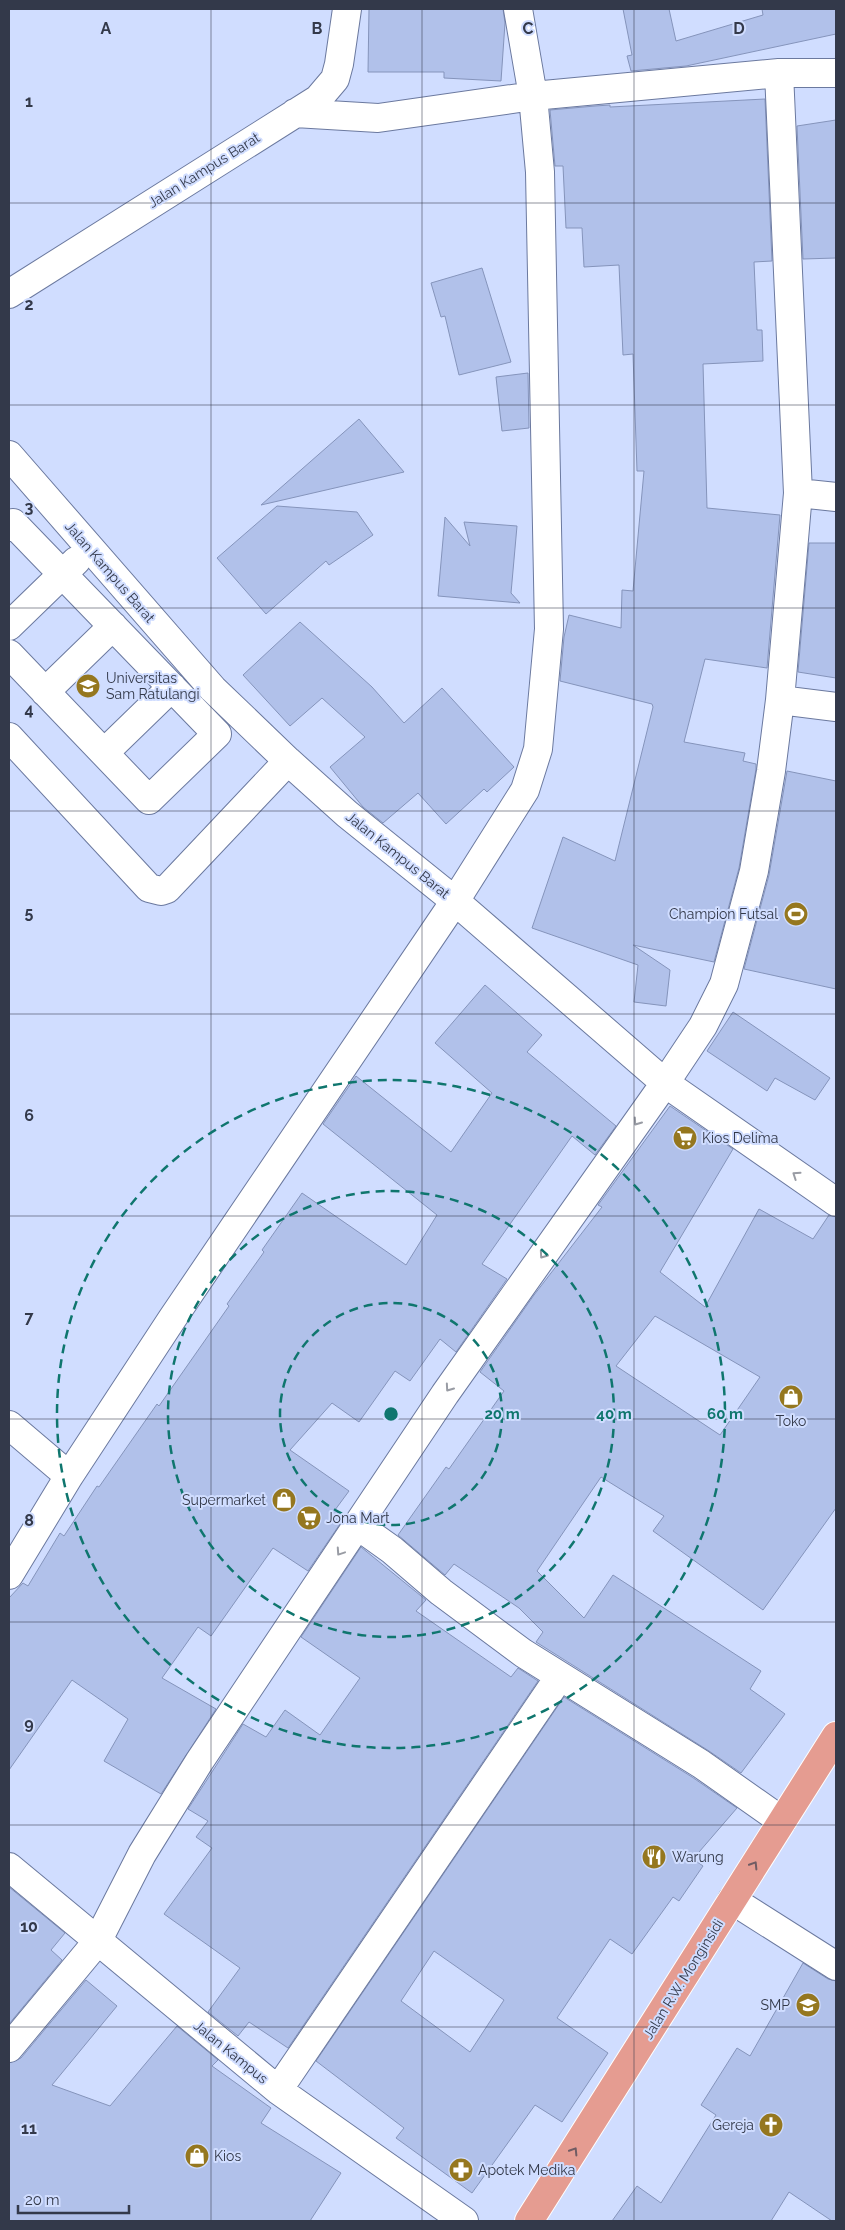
<svg xmlns="http://www.w3.org/2000/svg" width="845" height="2230" viewBox="0 0 845 2230" font-family="Raleway,sans-serif">
	<rect width="100%" height="100%" fill="#d0ddff"/>
	<!-- building -->
	<path fill="#b1c1ea" stroke="#8594bb" fill-rule="evenodd" d="M369 9H503L505 23 501 81 444 78V72H368Z
		M623 9H669L676 41 763 15 762 9H836V34L686 66 631 71 627 56 632 55Z
		M765 99 772 261 754 262 757 330H762L763 361 703 364 707 508 780 515 767 668 705 659 684 742 745 753 743 761 756 764V769L739 868 714 962 633 945 670 970 666 1006 634 1002 638 965 532 928 563 837 615 861 653 707 652 704 560 681 564 637 569 615 621 628 622 590 633 591 644 471H637L633 354 623 355 619 265 584 267 582 228H566L563 166H555L550 110 595 106 610 105V107Z
		M836 120V258L803 259 797 126Z
		M482 268 511 362 459 375 445 316 441 317 431 283Z
		M528 373 529 428 502 431 496 377Z
		M359 419 404 472 261 505Z
		M277 506 357 512 373 535 329 565 326 561 266 614 217 558Z
		M445 517 470 546 464 522 517 526 511 593 520 603 438 596Z
		M809 543H836V678L798 672Z
		M300 622 372 687 404 723 442 688 514 767 487 792 484 789 446 824 418 793 383 823 363 807 330 767 365 737 322 698 290 726 243 675Z
		M787 771 836 781V989L744 969 769 875Z
		M485 985 542 1035 527 1052 616 1126 595 1155 572 1136 482 1264 507 1279 456 1352 440 1339 410 1381 395 1371 359 1422 332 1403 290 1450 349 1491 335 1510 344 1518 308 1571 273 1548 211 1636 198 1627 162 1678 216 1709 161 1794 104 1761 128 1719 72 1680 9 1770V1598L23 1583 28 1586 60 1533 64 1536 97 1486 99 1487 157 1404 159 1406 229 1306 227 1304 264 1252 262 1250 302 1193 406 1265 437 1215 323 1124 356 1076 451 1152 492 1093 435 1043Z
		M733 1012 830 1078 815 1100 775 1078 767 1091 707 1051Z
		M670 1106 733 1149 660 1272 705 1307 759 1209 813 1239 829 1215 836 1217V1508L763 1610 653 1531 664 1516 601 1477 537 1571 584 1618 613 1575 761 1671 750 1689 785 1714 741 1773 709 1751 536 1642 543 1632 519 1608 454 1564 445 1575 398 1535 446 1467 449 1469 504 1391 480 1372 534 1295 602 1207 598 1205ZM655 1316 760 1377 720 1435 616 1366Z
		M361 1547 426 1600 416 1611 511 1677 518 1668 538 1681 288 2048 249 2022 238 2036 208 2012 240 1968 164 1914 212 1848 196 1837 208 1821 188 1809 243 1724 266 1737 285 1710 320 1735 360 1678 301 1637Z
		M564 1697 692 1777 737 1808 693 1859 703 1866 679 1901 673 1897 632 1954 610 1939 557 2018 608 2053 562 2122 535 2105 472 2193 396 2138 404 2128 316 2061ZM434 1951 504 2000 470 2052 401 2001Z
		M9 1887 65 1933 51 1950 62 1960 9 2024Z
		M803 1963 828 1979 836 1981V2221H832L789 2192 771 2221H612L637 2186 661 2203 716 2115 701 2105 737 2048 750 2056Z
		M86 1980 117 2006 52 2085 110 2106 177 2026 218 2060 212 2066 271 2108 261 2123 341 2173 310 2221H9V2063L21 2058Z"/>
	<g fill="none" stroke-linecap="round" stroke-linejoin="round">
		<defs>
			<path id="minor" d="M295 113 378 118 533 96 518 9
				M9 294 318 99 335 79 339 64 347 9
				M9 455 213 689 288 761 347 814 455 901 665 1083 836 1202
				M798 493 836 497
				M9 527 13 523 217 734 149 800 9 654
				M9 626 76 561
				M45 692 113 626
				M780 700 836 707
				M9 737 149 888 161 891 167 889 288 761
				M104 753 172 687
				M9 1425 69 1476
				M357 1525 392 1550 441 1592 523 1653 701 1764 782 1821
				M9 1575 69 1476 172 1319 455 901 525 790 538 749 549 629 540 172 533 96 779 73
				M9 1867 278 2090 464 2221
				M732 1900 836 1966
				M9 2048 97 1942 142 1854 199 1762 445 1394 665 1083 703 1026 724 984 754 871 771 771 780 700 798 493 779 73H836
				M278 2090 560 1676"/>
			<path id="highway" d="M529 2221 836 1736"/>
		</defs>
		<!-- minor casing -->
		<use href="#minor" stroke="#6b799f" stroke-width="30"/>
		<!-- highway casing -->
		<use href="#highway" stroke="#fff" stroke-width="30"/>
		<!-- minor -->
		<use href="#minor" stroke="#fff" stroke-width="28"/>
		<!-- highway -->
		<use href="#highway" stroke="#e59c91" stroke-width="28"/>
	</g>
	<!-- one-way arrows -->
	<defs><path id="oneway-chevron" d="M-2-3.5L2.5 0L-2 3.5" fill="none" stroke-width="1.6" stroke-linecap="round" stroke-linejoin="round" transform="scale(1.25)"/></defs>
	<g stroke="#999ca4">
		<use href="#oneway-chevron" transform="translate(637 1122) rotate(125)"/>
		<use href="#oneway-chevron" transform="translate(796 1175) rotate(-146)"/>
		<use href="#oneway-chevron" transform="translate(543 1255) rotate(125)"/>
		<use href="#oneway-chevron" transform="translate(449 1388) rotate(125)"/>
		<use href="#oneway-chevron" transform="translate(340 1552) rotate(124)"/>
	</g>
	<g stroke="#715c63">
		<use href="#oneway-chevron" transform="translate(754 1865) rotate(-58)"/>
		<use href="#oneway-chevron" transform="translate(574 2151) rotate(-58)"/>
	</g>
	<!-- grid -->
	<path fill="none" stroke="#33394a" stroke-width="1" stroke-opacity="0.55" d="M211 9V2221M422 9V2221M634 9V2221M9 203H836M9 405H836M9 608H836M9 811H836M9 1014H836M9 1216H836M9 1419H836M9 1622H836M9 1825H836M9 2027H836"/>
	<!-- distance rings -->
	<g fill="none" stroke="#0f766e" stroke-width="2.5" stroke-dasharray="9 6">
		<circle cx="391" cy="1414" r="111"/>
		<circle cx="391" cy="1414" r="223"/>
		<circle cx="391" cy="1414" r="334"/>
	</g>
	<!-- icons -->
	<defs>
		<symbol id="university-disc" viewBox="-11 -11 22 22"><circle r="9.5" fill="#95771f" stroke="#d0ddff"/><path d="M0-5L7-2L0 1L-7-2ZM-4 1L0 2.5L4 1V4Q0 6-4 4Z" fill="#fff"/></symbol>
		<symbol id="stadium-disc" viewBox="-11 -11 22 22"><circle r="9.5" fill="#95771f" stroke="#d0ddff"/><path d="M0-5a6.5 5 0 1 0 0 10a6.5 5 0 1 0 0-10ZM-3.5-1.8h7v3.6h-7Z" fill="#fff"/></symbol>
		<symbol id="supermarket-disc" viewBox="-11 -11 22 22"><circle r="9.5" fill="#95771f" stroke="#d0ddff"/><path d="M-6-5.5h2.5l.6 2H6L4.5 2H-2.5L-4.4-4H-6ZM-1.5 3.2a1.3 1.3 0 1 0 .1 0ZM3 3.2a1.3 1.3 0 1 0 .1 0Z" fill="#fff"/></symbol>
		<symbol id="shop-disc" viewBox="-11 -11 22 22"><circle r="9.5" fill="#95771f" stroke="#d0ddff"/><path d="M-5-2.5h2.3a2.7 3.5 0 0 1 5.4 0H5L5.5 6h-11ZM-1.5-2.5h3a1.5 2.3 0 0 0-3 0Z" fill="#fff"/></symbol>
		<symbol id="restaurant-disc" viewBox="-11 -11 22 22"><circle r="9.5" fill="#95771f" stroke="#d0ddff"/><path d="M-5-6h1v4h1v-4h1v4h1v-4h1v5L-1.5 .5V6h-2V.5L-5-1ZM5-6V6H3V1.5H1.5Q1.5-4 5-6Z" fill="#fff"/></symbol>
		<symbol id="school-disc" viewBox="-11 -11 22 22"><circle r="9.5" fill="#95771f" stroke="#d0ddff"/><path d="M0-5L7-2L0 1L-7-2ZM-4 1L0 2.5L4 1V4Q0 6-4 4Z" fill="#fff"/></symbol>
		<symbol id="church-disc" viewBox="-11 -11 22 22"><circle r="9.5" fill="#95771f" stroke="#d0ddff"/><path d="M-1.2-6h2.4v3.5h3.3v2.4h-3.3V6h-2.4V-.1h-3.3v-2.4h3.3Z" fill="#fff"/></symbol>
		<symbol id="pharmacy-disc" viewBox="-11 -11 22 22"><circle r="9.5" fill="#95771f" stroke="#d0ddff"/><path d="M-2-6h4v4h4v4h-4v4h-4v-4h-4v-4h4Z" fill="#fff"/></symbol>
	</defs>
	<g fill-rule="evenodd">
		<use href="#university-disc" x="74" y="672" width="28" height="28"/>
		<use href="#stadium-disc" x="782" y="900" width="28" height="28"/>
		<use href="#supermarket-disc" x="671" y="1124" width="28" height="28"/>
		<use href="#shop-disc" x="777" y="1383" width="28" height="28"/>
		<use href="#shop-disc" x="270" y="1486" width="28" height="28"/>
		<use href="#supermarket-disc" x="295" y="1504" width="28" height="28"/>
		<use href="#restaurant-disc" x="640" y="1843" width="28" height="28"/>
		<use href="#school-disc" x="794" y="1991" width="28" height="28"/>
		<use href="#church-disc" x="757" y="2111" width="28" height="28"/>
		<use href="#shop-disc" x="183" y="2142" width="28" height="28"/>
		<use href="#pharmacy-disc" x="447" y="2156" width="28" height="28"/>
	</g>
	<g text-anchor="middle" dominant-baseline="central" stroke-width="4" stroke-linejoin="round" paint-order="stroke">
		<!-- street labels -->
		<g font-size="14" fill="#33394a" stroke="#d0ddff">
			<text transform="translate(204 170) rotate(-32)">Jalan Kampus Barat</text>
			<text transform="translate(110 572) rotate(49)">Jalan Kampus Barat</text>
			<text transform="translate(398 855) rotate(39)">Jalan Kampus Barat</text>
			<text transform="translate(683 1979) rotate(-58)">Jalan R.W. Monginsidi</text>
			<text transform="translate(231 2052) rotate(39)">Jalan Kampus</text>
		</g>
		<!-- poi labels -->
		<g font-size="14" fill="#33394a" stroke="#d0ddff" text-anchor="start">
			<text x="106" y="678">Universitas<tspan x="106" dy="16">Sam Ratulangi</tspan></text>
			<text x="778" y="914" text-anchor="end">Champion Futsal</text>
			<text x="702" y="1138">Kios Delima</text>
			<text x="791" y="1421" text-anchor="middle">Toko</text>
			<text x="266" y="1500" text-anchor="end">Supermarket</text>
			<text x="326" y="1518">Jona Mart</text>
			<text x="672" y="1857">Warung</text>
			<text x="790" y="2005" text-anchor="end">SMP</text>
			<text x="754" y="2125" text-anchor="end">Gereja</text>
			<text x="214" y="2156">Kios</text>
			<text x="478" y="2170">Apotek Medika</text>
		</g>
	</g>
	<g font-size="16" text-anchor="middle" font-weight="bold" fill="#33394a" stroke="#d0ddff" stroke-width="4" stroke-linejoin="round" paint-order="stroke">
		<text x="106" y="34">A</text>
		<text x="317" y="34">B</text>
		<text x="528" y="34">C</text>
		<text x="739" y="34">D</text>
		<text x="29" y="107">1</text>
		<text x="29" y="310">2</text>
		<text x="29" y="513">3</text>
		<text x="29" y="715">4</text>
		<text x="29" y="918">5</text>
		<text x="29" y="1121">6</text>
		<text x="29" y="1323">7</text>
		<text x="29" y="1526">8</text>
		<text x="29" y="1729">9</text>
		<text x="29" y="1932">10</text>
		<text x="29" y="2134">11</text>
	</g>
	<circle cx="391" cy="1414" r="8" fill="#0f766e" stroke="#d0ddff" stroke-width="2.5"/>
	<g font-size="15" text-anchor="middle" font-weight="bold" fill="#0f766e" stroke="#d0ddff" stroke-width="4" stroke-linejoin="round" paint-order="stroke">
		<text x="502" y="1419">20 m</text>
		<text x="614" y="1419">40 m</text>
		<text x="725" y="1419">60 m</text>
	</g>
	<!-- border -->
	<rect width="845" height="2230" fill="none" stroke="#33394a" stroke-width="20"/>
	<!-- scale -->
	<path d="M18 2205v8h111v-8" fill="none" stroke="#33394a" stroke-width="2.5"/>
	<text x="25" y="2205" font-size="15" fill="#33394a" stroke="#d0ddff" stroke-width="4" paint-order="stroke">20 m</text>
</svg>
